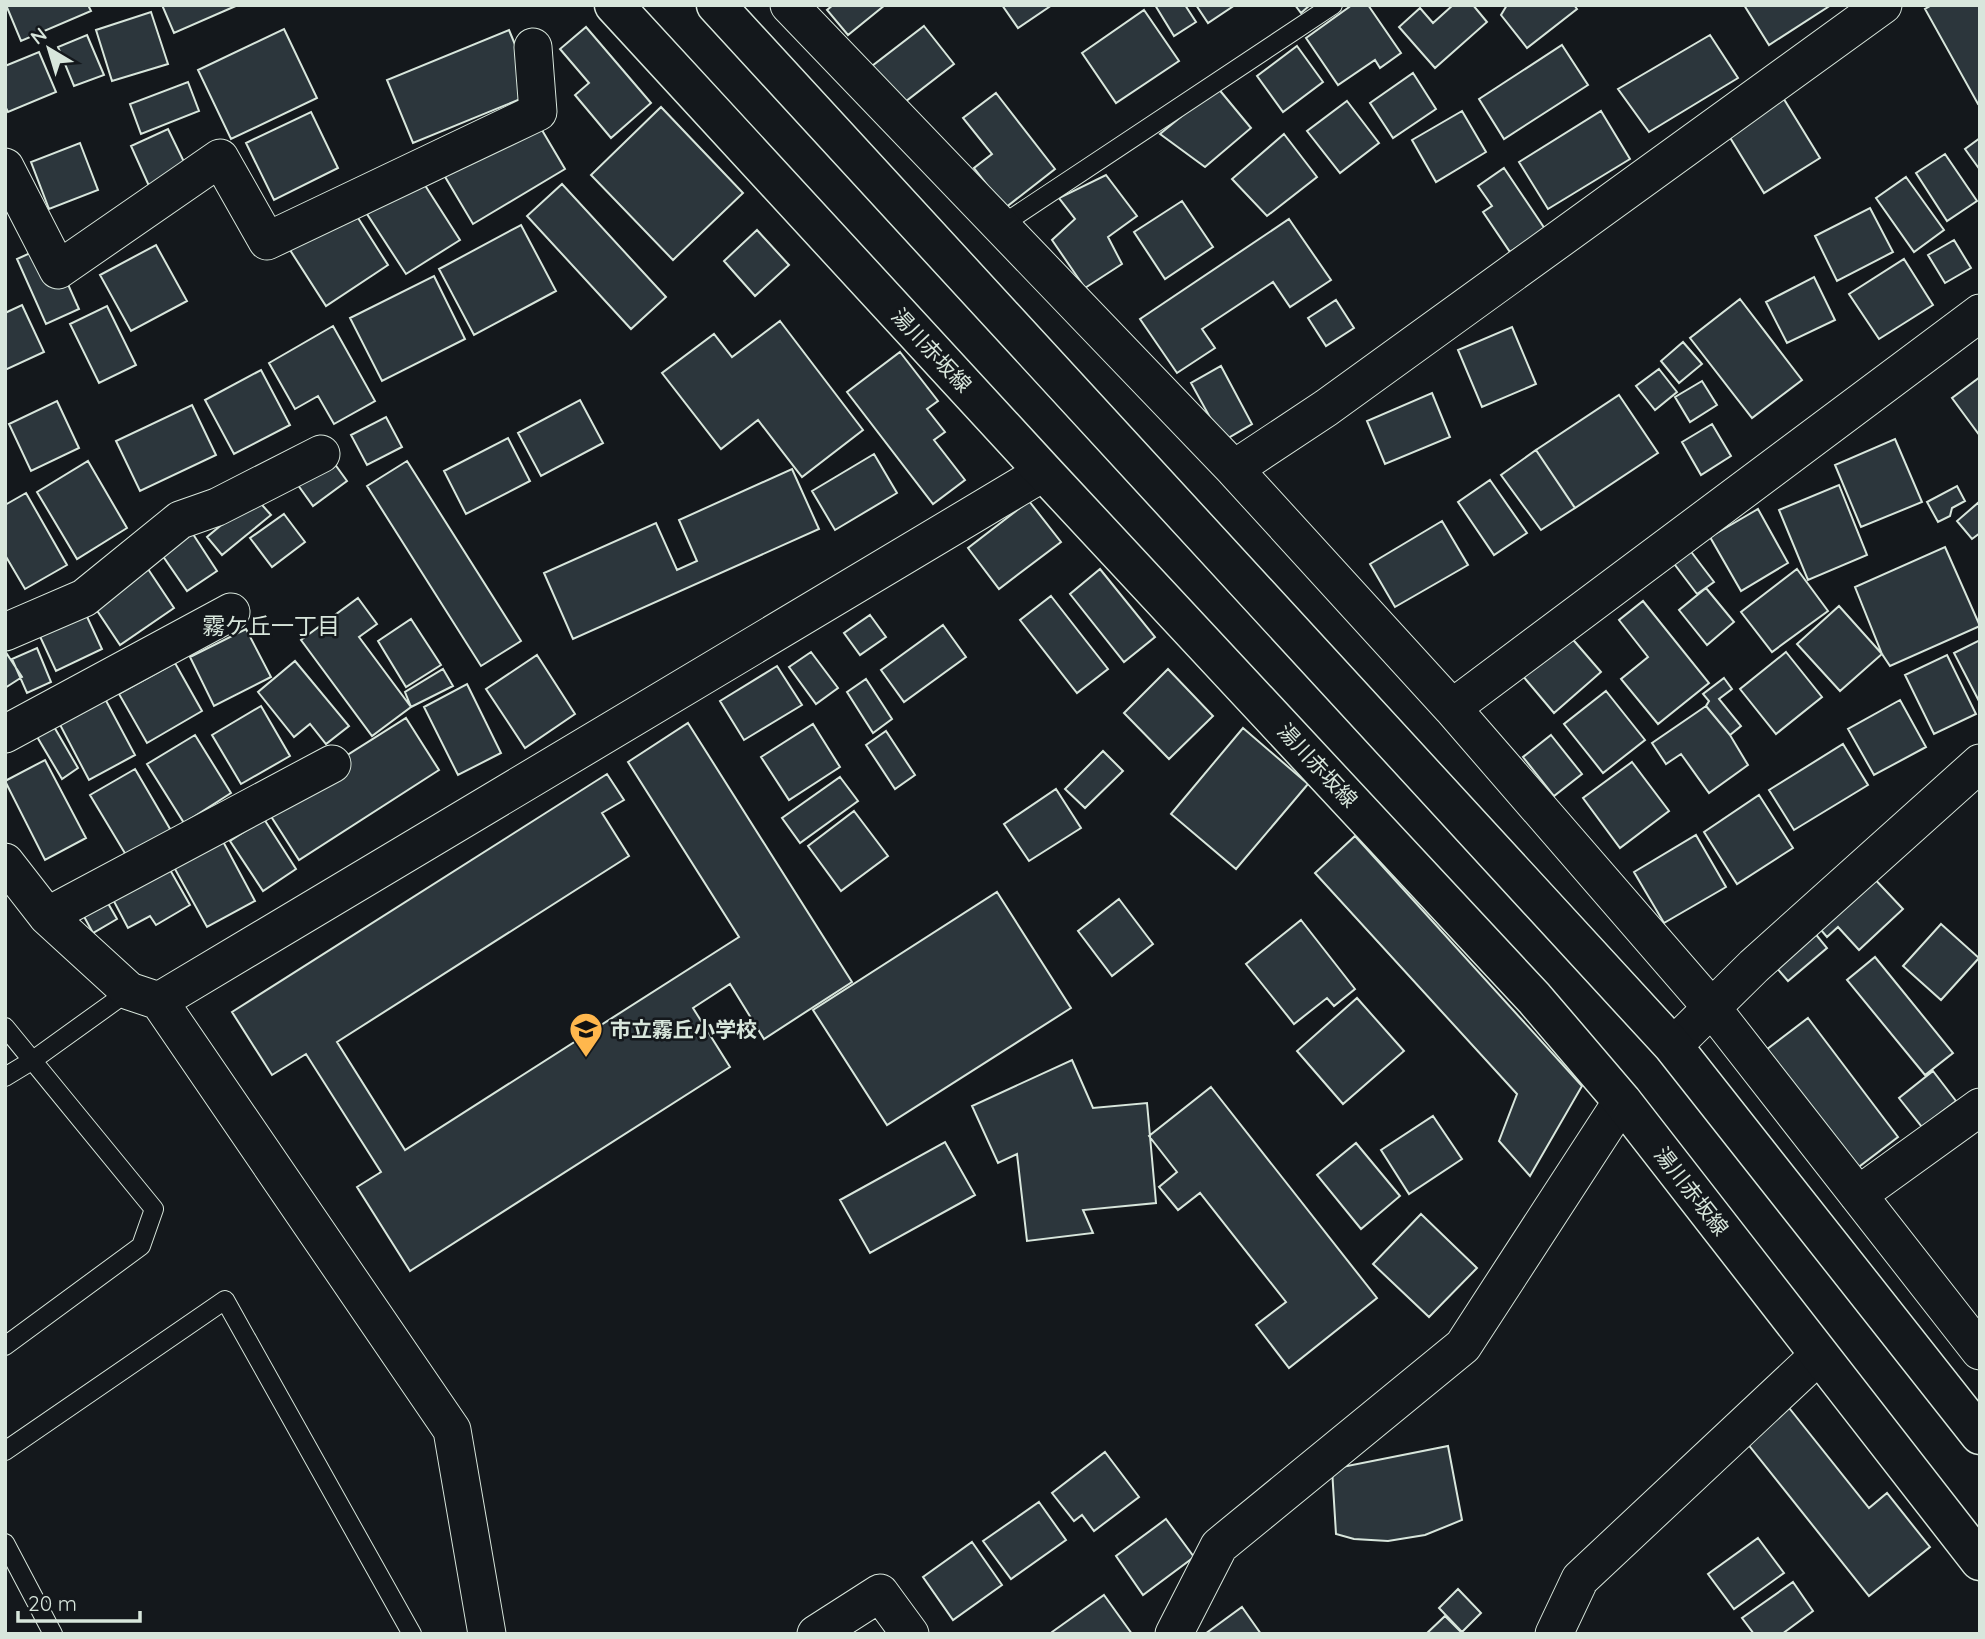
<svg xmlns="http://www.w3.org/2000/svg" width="1985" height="1639" viewBox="0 0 1985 1639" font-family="Quicksand,'Noto Sans JP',sans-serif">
	<rect width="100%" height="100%" fill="#14181c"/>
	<!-- building -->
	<path fill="#2c363c" stroke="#d8e6dc" stroke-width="2" d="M6 5H88L91 11 21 41Z
		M162 5H238L174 33Z
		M833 5H885L848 35 827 10Z
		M1002 5H1052L1018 28Z
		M1155 5H1185L1196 22 1174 36Z
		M1196 5H1235L1208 23Z
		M1295 5H1310L1301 13Z
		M1352 5H1368L1401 53 1380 68 1375 60 1338 85 1306 38Z
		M1453 5H1473L1487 22 1435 68 1399 27 1420 8 1433 23Z
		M1507 5H1574L1577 9 1527 48 1501 15Z
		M1744 5H1831L1769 45Z
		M1932 5H1980V103L1978 104 1925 9Z
		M1144 10 1179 61 1116 103 1082 53Z
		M151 12 168 64 112 81 96 30Z
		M924 26 954 64 901 105 872 66Z
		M586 27 651 103 611 138 575 95 589 83 560 49Z
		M284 29 317 98 231 139 198 70Z
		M509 30 535 93 413 143 387 80Z
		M87 35 104 75 74 86 58 47Z
		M1710 35 1738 78 1649 132 1618 89Z
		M1562 45 1588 85 1504 139 1479 99Z
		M1297 46 1323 82 1283 112 1257 76Z
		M39 52 56 92 8 112 5 106V66Z
		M1413 73 1436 109 1393 138 1370 103Z
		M188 82 199 111 141 134 130 104Z
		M1217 87 1251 128 1205 167 1160 134Z
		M996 93 1055 169 1005 208 974 168 992 154 963 118Z
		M1782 96 1820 158 1764 193 1726 131Z
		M1347 101 1379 143 1340 173 1307 131Z
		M661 107 743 193 673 260 591 175Z
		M1462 111 1486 152 1436 182 1412 140Z
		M1601 111 1630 159 1548 209 1519 162Z
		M311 112 338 168 274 200 246 143Z
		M536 120 565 169 473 224 444 175Z
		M168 129 187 168 149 186 131 146Z
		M1284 134 1317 177 1267 216 1232 179Z
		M1980 138V170L1965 149Z
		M80 143 98 190 49 209 31 162Z
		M1945 154 1977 201 1947 221 1916 173Z
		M1504 168 1545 229 1510 252 1483 212 1492 206 1478 186Z
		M1106 175 1137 216 1108 237 1122 264 1085 288 1052 240 1075 219 1059 198Z
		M1906 177 1944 230 1914 252 1876 198Z
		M421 179 460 240 406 274 367 214Z
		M562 184 666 297 631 329 527 216Z
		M1182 201 1213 247 1165 279 1134 232Z
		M1870 208 1893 252 1837 281 1815 236Z
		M353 210 388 265 326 306 290 250Z
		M1289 219 1331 280 1290 307 1273 282 1202 329 1215 348 1177 373 1140 319Z
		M521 225 556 291 474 335 439 269Z
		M757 230 789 265 755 296 724 261Z
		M1954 240 1971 268 1945 283 1928 255Z
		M50 244 79 309 46 324 17 259Z
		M156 245 187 301 131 331 100 275Z
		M1904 259 1933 305 1879 339 1849 294Z
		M434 276 465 339 382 381 350 318Z
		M1814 277 1835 320 1787 343 1766 302Z
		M1740 299 1802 380 1752 418 1690 338Z
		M1336 300 1354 328 1326 346 1308 318Z
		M22 305 44 352 5 370V313Z
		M107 306 136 365 99 383 70 324Z
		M780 321 863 430 802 477 758 420 721 449 662 373 714 334 732 357Z
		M333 326 375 401 334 424 318 396 295 409 269 363Z
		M1512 327 1536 384 1482 407 1458 350Z
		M1683 342 1702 364 1679 383 1661 361Z
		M900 352 938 401 927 409 945 432 934 440 965 480 933 504 847 392Z
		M1221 366 1252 424 1223 441 1191 383Z
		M1659 369 1677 392 1655 410 1636 386Z
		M261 370 290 425 234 454 205 400Z
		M1980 377V436L1952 398Z
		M1702 381 1717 405 1690 422 1675 397Z
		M1432 393 1450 437 1385 464 1367 421Z
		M1619 395 1658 453 1575 508 1536 450Z
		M580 400 603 443 541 476 518 433Z
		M57 401 79 448 31 471 9 424Z
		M192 405 216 455 140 491 116 441Z
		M386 417 402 447 367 465 351 435Z
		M1712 424 1731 456 1701 475 1682 442Z
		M508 438 530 481 466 514 444 471Z
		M1895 439 1922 502 1861 527 1835 465Z
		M1536 450 1575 508 1541 530 1501 475Z
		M874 454 897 493 835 530 812 491Z
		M329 456 347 481 313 506 295 481Z
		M88 461 127 528 77 559 37 492Z
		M407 461 521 641 481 666 367 486Z
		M792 469 819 529 573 639 544 573 656 523 677 570 697 561 679 520Z
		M1490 480 1527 533 1494 555 1458 502Z
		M1839 485 1867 555 1808 580 1779 510Z
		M1957 486 1965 501 1952 508 1950 516 1938 522 1927 502Z
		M26 493 67 565 25 589 5 555V505Z
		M255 497 271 515 222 555 207 537Z
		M1029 501 1061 542 999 589 968 548Z
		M1979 502 1980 533 1972 539 1957 521Z
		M1758 509 1788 563 1741 591 1710 537Z
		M284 514 305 542 272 567 250 538Z
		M1442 521 1468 565 1395 607 1370 564Z
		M189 528 217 571 187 591 158 549Z
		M1686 545 1714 582 1697 594 1669 557Z
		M1945 547 1980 626 1890 666 1882 654 1855 587Z
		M144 563 174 608 120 645 90 600Z
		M1100 569 1155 637 1124 662 1070 594Z
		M1797 569 1828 611 1772 652 1741 612Z
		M1706 588 1734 622 1707 645 1679 610Z
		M1051 596 1108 669 1077 693 1020 620Z
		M358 598 377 624 359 637 411 707 372 736 301 640Z
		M1643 601 1709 683 1658 724 1621 679 1648 657 1619 620Z
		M1839 606 1882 654 1840 691 1797 644Z
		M83 608 102 649 56 671 37 630Z
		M870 615 886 637 860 655 844 633Z
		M411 619 441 665 406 687 378 641Z
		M943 625 966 657 904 702 881 670Z
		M246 629 271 677 214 706 190 657Z
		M1569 635 1601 672 1554 713 1522 675Z
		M1980 640V703L1954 653Z
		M37 648 51 682 27 693 12 659Z
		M5 651 22 677 5 688Z
		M811 652 838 688 816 704 789 667Z
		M1786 652 1822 697 1776 734 1740 689Z
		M537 655 575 714 525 748 486 689Z
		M1947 655 1976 714 1934 734 1905 675Z
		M295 661 349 726 326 744 310 724 294 737 258 692Z
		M175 663 202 711 147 743 119 694Z
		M777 666 802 705 744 740 720 701Z
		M443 669 453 686 411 707 405 692Z
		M1168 669 1213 716 1169 759 1124 713Z
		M1724 678 1732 689 1719 699 1741 726 1730 735 1706 706 1709 701 1703 694Z
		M866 679 892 719 873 733 847 692Z
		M467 684 501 753 458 775 424 707Z
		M1606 691 1645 740 1603 773 1564 724Z
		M103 695 135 755 89 780 57 719Z
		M1900 700 1926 747 1874 775 1848 729Z
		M261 706 290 756 241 784 212 735Z
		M1706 706 1730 735 1748 765 1709 793 1681 754 1666 764 1652 743Z
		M406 718 439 770 299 860 265 807Z
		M688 723 852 982 764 1039 730 984 693 1008 730 1067 410 1271 357 1187 381 1172 306 1054 272 1075 232 1012 607 774 624 800 602 813 629 856 337 1042 405 1150 739 937 628 762Z
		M813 724 840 767 789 800 761 757Z
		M53 725 78 768 62 779 36 735Z
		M1243 728 1308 784 1236 869 1171 814Z
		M886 731 915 775 895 789 866 745Z
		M195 735 231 793 184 823 147 764Z
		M1551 735 1582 774 1554 796 1523 757Z
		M1843 744 1868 785 1794 830 1769 790Z
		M1103 751 1123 771 1085 808 1065 789Z
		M45 760 86 838 45 860 5 781Z
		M1632 762 1669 811 1620 848 1583 798Z
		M135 769 173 834 129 860 90 795Z
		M840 777 858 801 800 843 782 818Z
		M1056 789 1081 828 1029 861 1004 824Z
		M1759 795 1793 848 1737 884 1704 832Z
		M854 811 888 856 841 891 808 846Z
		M264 819 296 869 263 891 230 841Z
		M219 834 255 901 207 927 170 860Z
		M1696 835 1726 887 1664 923 1634 872Z
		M1355 836 1582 1086 1530 1176 1499 1141 1517 1094 1315 873Z
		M165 861 190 905 156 925 150 916 128 928 109 892Z
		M1869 873 1903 909 1859 950 1838 927 1827 937 1815 923Z
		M997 892 1071 1008 887 1125 813 1010Z
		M105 898 117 919 93 933 81 911Z
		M1119 899 1153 944 1112 976 1078 931Z
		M1301 920 1355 989 1334 1006 1327 998 1294 1024 1246 964Z
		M1941 924 1979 958 1941 1000 1903 966Z
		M1809 926 1827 948 1788 981 1769 959Z
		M1875 957 1953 1053 1925 1075 1847 980Z
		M1357 998 1404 1051 1343 1104 1297 1051Z
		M1808 1018 1898 1137 1856 1169 1766 1050Z
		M1072 1060 1093 1108 1147 1103 1156 1203 1083 1210 1093 1233 1027 1241 1017 1154 998 1163 972 1106Z
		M1933 1071 1956 1101 1922 1127 1899 1098Z
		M1211 1087 1377 1298 1289 1368 1256 1325 1286 1302 1200 1193 1178 1210 1159 1187 1177 1172 1149 1136Z
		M1433 1116 1462 1159 1409 1194 1381 1150Z
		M945 1142 975 1195 870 1253 840 1200Z
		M1356 1143 1400 1196 1361 1229 1317 1175Z
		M1421 1214 1477 1268 1429 1317 1373 1264Z
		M1786 1404 1869 1508 1887 1493 1930 1547 1869 1596 1743 1438Z
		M1448 1446 1462 1520 1425 1535 1388 1541 1354 1539 1336 1534 1332 1469Z
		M1105 1452 1139 1497 1094 1531 1082 1515 1074 1521 1052 1493Z
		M1039 1502 1066 1540 1011 1579 983 1541Z
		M1166 1519 1194 1557 1143 1595 1116 1556Z
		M1758 1538 1784 1573 1734 1609 1708 1574Z
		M972 1542 1002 1585 953 1620 923 1577Z
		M1793 1582 1813 1611 1782 1634H1754L1742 1618Z
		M1458 1589 1481 1613 1462 1632 1439 1608Z
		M1104 1595 1132 1634H1053L1052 1632Z
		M1242 1607 1261 1634H1205Z
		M1445 1616 1463 1634H1426Z"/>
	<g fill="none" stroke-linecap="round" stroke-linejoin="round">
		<defs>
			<path id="lane" d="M1000 226 1333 5
				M5 1027 154 1209 141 1246 5 1346
				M5 1077 33 1060 129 991
				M5 1451 225 1300 412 1634
				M5 1543 53 1634"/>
			<path id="street" d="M789 5 1234 469 1452 708 1712 1008 1980 1351
				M5 167 58 270 220 158 267 241 538 112 533 47
				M1234 469 1326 408 1883 5
				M5 632 84 598 180 520 217 507 321 454
				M1452 708 1980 313
				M5 734 231 612
				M5 862 47 916 129 991 159 1001 452 1430 487 1634
				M47 916 332 764
				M159 1001 1044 472
				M1673 1046 1754 966 1980 763
				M1858 1195 1980 1107
				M816 1634 880 1593 910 1634
				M1174 1634 1219 1546 1463 1346 1622 1101
				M1554 1634 1580 1579 1819 1355"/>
			<path id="secondary" d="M614 5 1044 472 1534 998 1622 1101 1980 1561
				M716 5 1673 1046 1980 1435"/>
		</defs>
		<!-- lane casing -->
		<use href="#lane" stroke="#d8e6dc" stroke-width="20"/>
		<!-- street casing -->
		<use href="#street" stroke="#d8e6dc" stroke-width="39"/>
		<!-- secondary casing -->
		<use href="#secondary" stroke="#d8e6dc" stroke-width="41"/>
		<!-- lane -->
		<use href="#lane" stroke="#14181c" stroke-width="18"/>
		<!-- street -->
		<use href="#street" stroke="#14181c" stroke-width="37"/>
		<!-- secondary -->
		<use href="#secondary" stroke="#14181c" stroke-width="38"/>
	</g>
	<!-- icons -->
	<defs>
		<symbol id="school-pin" viewBox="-11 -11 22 30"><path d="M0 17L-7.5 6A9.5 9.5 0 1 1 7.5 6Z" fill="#ffb74d" stroke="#14181c"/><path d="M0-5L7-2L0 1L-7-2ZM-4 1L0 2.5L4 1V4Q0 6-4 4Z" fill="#111"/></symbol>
	</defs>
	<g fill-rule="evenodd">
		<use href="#school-pin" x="567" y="1010" width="38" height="52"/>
	</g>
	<g text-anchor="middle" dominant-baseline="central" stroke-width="5" stroke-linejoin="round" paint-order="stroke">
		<!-- street labels -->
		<g font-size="21" fill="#d8e6dc" stroke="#14181c">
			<text transform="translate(932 350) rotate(47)">湯川赤坂線</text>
			<text transform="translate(1318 765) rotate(47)">湯川赤坂線</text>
			<text transform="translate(1692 1191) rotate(52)">湯川赤坂線</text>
		</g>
		<!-- poi labels -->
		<g font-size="21" font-weight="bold" fill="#d8e6dc" stroke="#14181c" text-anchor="start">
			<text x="610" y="1029">市立霧丘小学校</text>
		</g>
		<!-- neighbourhood labels -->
		<g font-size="23" fill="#d8e6dc" stroke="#14181c">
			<text x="271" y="625">霧ケ丘一丁目</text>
		</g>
	</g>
	<!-- border -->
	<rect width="1985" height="1639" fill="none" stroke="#d8e6dc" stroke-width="14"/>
	<!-- north arrow -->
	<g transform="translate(49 49) rotate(322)" stroke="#14181c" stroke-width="5" paint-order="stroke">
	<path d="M0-5L12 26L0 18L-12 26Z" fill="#d8e6dc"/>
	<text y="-10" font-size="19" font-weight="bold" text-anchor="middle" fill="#d8e6dc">N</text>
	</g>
	<!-- scale -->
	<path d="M18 1611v10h122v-10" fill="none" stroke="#d8e6dc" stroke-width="3.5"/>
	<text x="28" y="1611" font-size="21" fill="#d8e6dc" stroke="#14181c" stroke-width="5" paint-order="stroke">20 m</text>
</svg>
